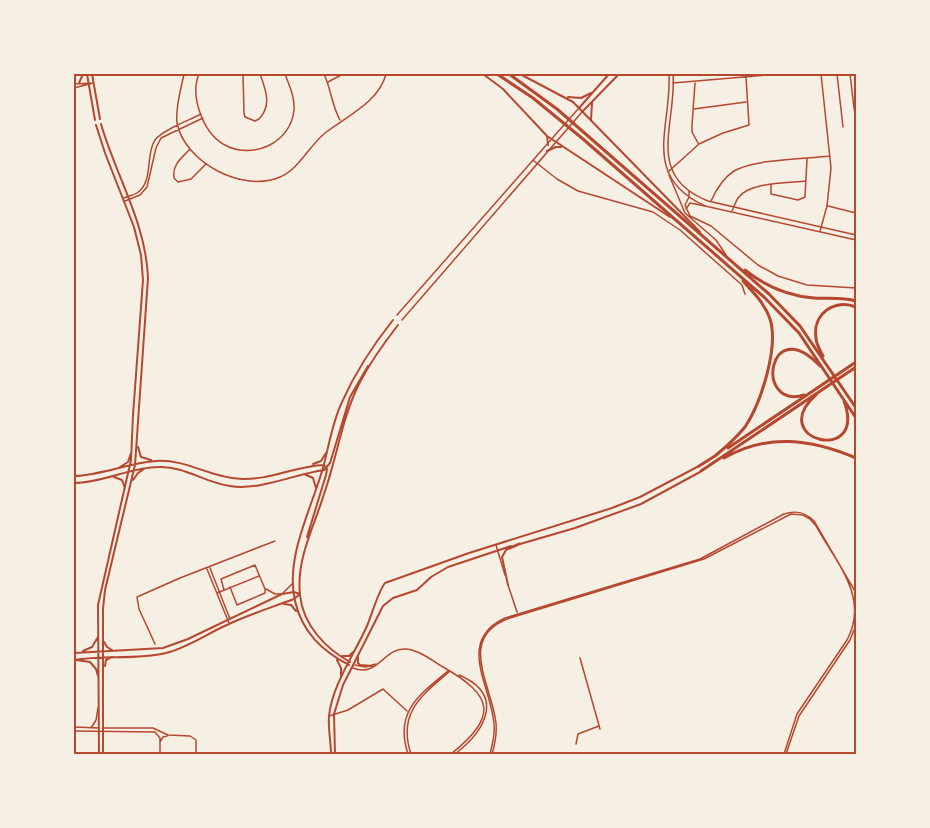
<svg xmlns="http://www.w3.org/2000/svg" width="930" height="828" viewBox="0 0 930 828" font-family="'Exo 2',sans-serif">
	<rect width="100%" height="100%" fill="#f6efe4"/>
	<g fill="none" stroke-linecap="round" stroke-linejoin="round">
		<!-- minor -->
		<path stroke="#b5482f" stroke-width="1.5" d="M184 74C181 89 175 108 177 123 185 163 243 193 280 177 299 169 309 146 325 133 347 116 379 102 386 74
			M199 74C190 95 202 131 223 144 252 161 291 143 294 110 295 97 289 85 285 74
			M243 74 244 113 245 117 255 121 259 119C272 106 266 90 260 74
			M324 74C331 89 332 106 340 120
			M837 74 843 127
			M850 74 854 108 856 118
			M328 82 343 74
			M673 83 778 74
			M695 83 692 125V132L698 143
			M74 84 93 83
			M74 88 93 83
			M694 109 746 102
			M190 149C182 158 172 164 174 178L178 182 191 179 206 164
			M668 172 699 144 723 133 749 125 746 77
			M669 175 685 213 716 240 726 255
			M771 185V194L798 200 805 197 807 159
			M689 191V197L685 205 690 216 711 226 758 265 778 276 807 285 856 288
			M124 198C128 196 134 195 137 193 154 182 145 154 155 140 162 130 190 120 201 114
			M125 201 140 195 147 187 156 148 161 138 203 118
			M711 201C716 190 723 178 734 171 754 159 805 159 830 156
			M828 206 856 213
			M686 209 690 203 705 206
			M732 211C734 207 736 201 738 198 749 182 788 183 806 181
			M855 212 856 205
			M820 231 827 206 831 168 821 74
			M210 568 230 619
			M207 569 229 623
			M230 587 237 605 265 593V590
			M266 589 275 594H282L292 584
			M224 590 221 579 255 565 265 589
			M217 593 259 576
			M155 644 139 609 137 597 180 578 275 541
			M580 658 600 729
			M355 665 365 667 376 664
			M353 668C378 678 384 647 406 649 419 650 433 661 443 667 494 696 498 716 451 754
			M329 716 348 710 383 689 407 711
			M74 727 99 728
			M91 728 96 720 98 708
			M104 728H153L168 735 190 736 196 740V754
			M74 731 155 732 160 738V754
			M160 742 163 737 167 736
			M576 744 578 734 599 726
			M408 754C394 712 419 695 448 671
			M411 754C397 713 422 695 450 671
			M455 754C485 731 506 695 459 675"/>
		<!-- tertiary -->
		<path stroke="#b5482f" stroke-width="1.5" d="M669 74C672 126 640 176 705 206L856 240
			M673 74C677 123 644 176 708 201L856 235
			M534 161 557 179 578 191 653 212 680 230 742 285 745 294
			M397 315 578 109
			M402 320 582 112
			M496 545 505 575
			M508 585 517 612
			M490 754C493 742 496 730 493 717 488 682 458 640 505 618L700 559 784 514C796 510 805 512 814 521L856 593
			M492 754C495 744 497 734 496 723 492 685 456 637 510 618L704 559 791 514 803 515 810 519 816 526C836 563 870 597 847 640L797 714 784 754
			M786 754 799 716 850 640 856 625"/>
		<!-- secondary -->
		<path stroke="#b5482f" stroke-width="2" d="M87 74 95 120
			M92 74 100 119
			M483 74 503 89 547 136 670 217
			M520 74 573 102 700 232
			M79 83 83 74
			M568 97 581 98 591 93
			M591 120 592 103
			M101 124C116 176 146 223 148 278L135 465 105 590 103 609V754
			M96 125 105 153 134 227 141 255 143 280 133 415 131 460 98 605 99 754
			M547 136 548 145
			M547 151 556 147H561
			M138 447 141 457 151 460
			M313 464 321 461 326 453
			M120 467 128 462 131 453
			M304 474 313 478 316 488
			M74 476C102 475 128 463 156 461 187 459 211 478 242 479 270 480 296 466 324 465L327 469 326 475 307 537
			M114 477 122 480 125 488
			M133 480 138 473 144 469
			M74 483C103 483 130 467 159 467 185 466 205 483 230 486 259 491 295 474 324 470L330 463 350 397 368 366
			M520 544 575 528 641 504 700 472
			M508 585 502 557 506 550 510 548
			M284 604 291 605 296 611
			M104 642 107 647 112 650
			M83 651 92 647 98 637
			M74 653 163 648 188 639 282 594 294 592 300 594
			M342 656H349L353 652
			M358 657V663L360 665 372 666
			M74 660C104 655 136 660 166 653 189 647 208 633 229 624 250 614 273 607 294 599L300 594
			M76 660 90 662 96 669 98 676
			M337 660 341 668V677
			M350 662C325 648 303 625 300 595 296 559 314 527 324 494 337 457 342 417 360 382 371 361 384 343 398 325
			M349 665C322 651 302 632 295 601 285 557 311 510 323 468 329 446 332 423 342 402 355 373 373 345 393 320
			M105 666 106 660 112 657
			M331 754C331 742 328 729 329 717 331 687 355 653 367 626 372 614 378 592 385 583L469 553 612 508 640 497 699 466
			M335 754 334 714 343 685 383 606 393 598 417 590 431 577 448 567 511 546"/>
		<!-- primary -->
		<path stroke="#b5482f" stroke-width="2" d="M579 108 609 74
			M582 112 619 74"/>
		<!-- motorway -->
		<path stroke="#b5482f" stroke-width="3" d="M497 74 533 98 583 139 764 297 799 333 856 418
			M509 74 557 109 769 294 800 326 856 408
			M745 270C765 286 789 296 814 298 828 299 843 297 856 301
			M823 356C820 350 816 344 816 338 812 314 835 298 856 307
			M804 395C754 410 768 311 820 366
			M816 395C765 440 868 466 844 401
			M728 448 856 362
			M715 456C726 447 736 438 745 427 761 403 779 347 770 319 765 304 754 293 743 281
			M724 458C768 433 811 439 856 458
			M699 466 715 456
			M701 471 856 367
			M510 548 519 544"/>
	</g>
	<!-- border -->
	<rect width="930" height="828" fill="none" stroke="#f6efe4" stroke-width="150"/>
	<rect x="75" y="75" width="780" height="678" fill="none" stroke="#b5482f" stroke-width="2"/>
</svg>
